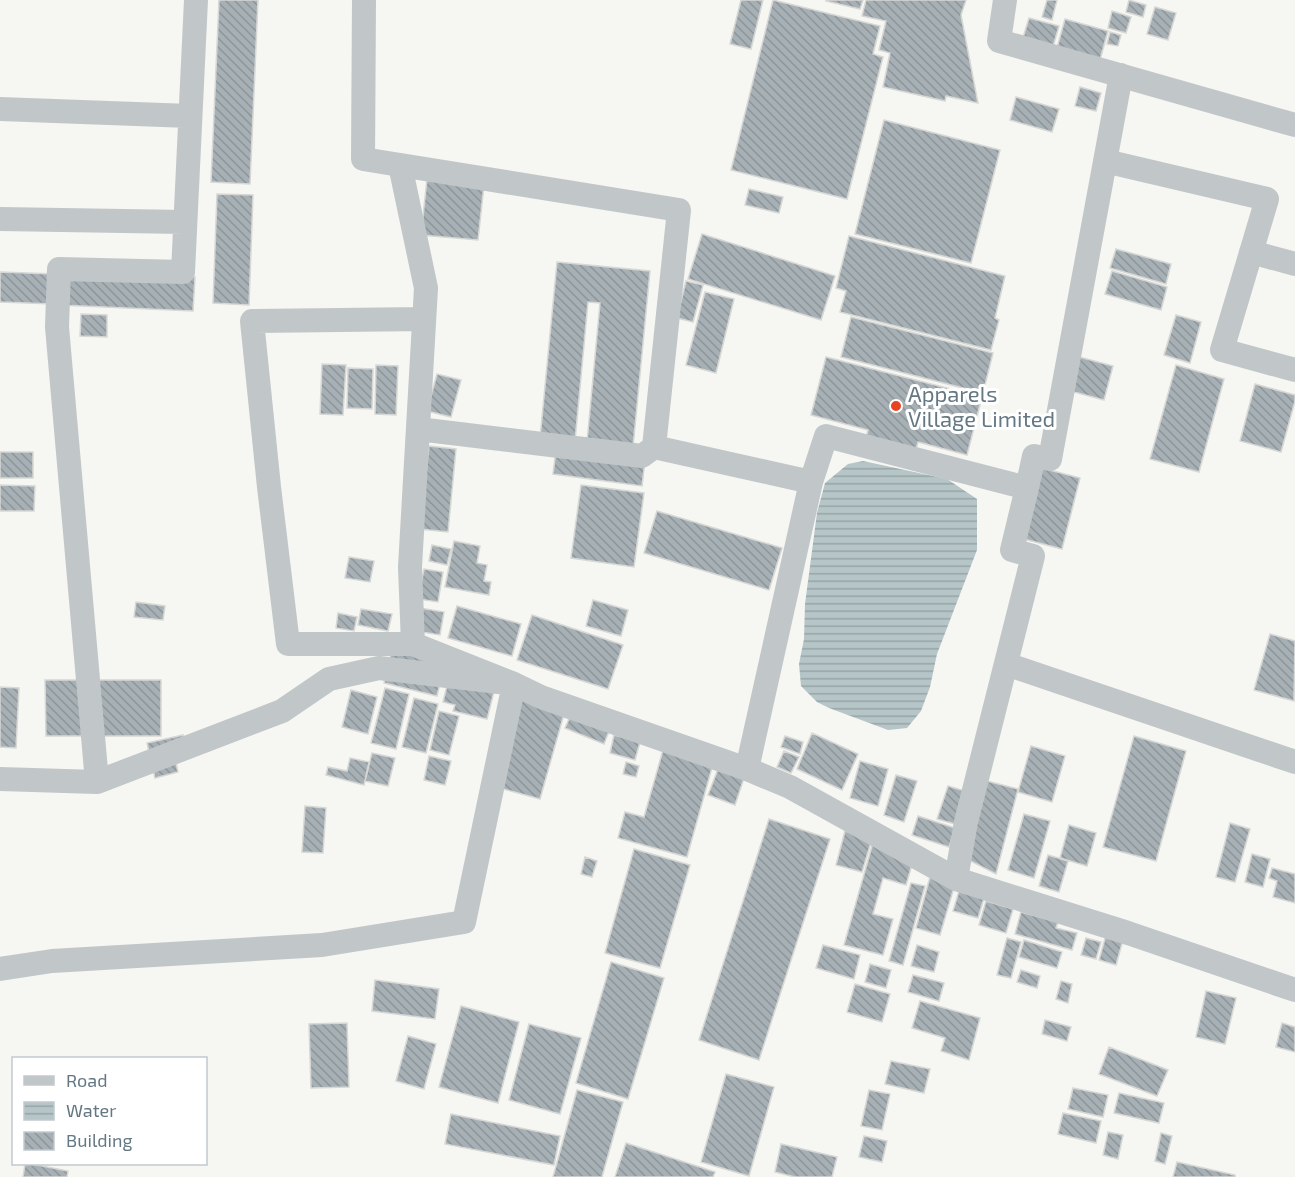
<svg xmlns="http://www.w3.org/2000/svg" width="1295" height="1177" viewBox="0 0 1295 1177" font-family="'Exo 2',sans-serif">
	<defs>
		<pattern id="water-rules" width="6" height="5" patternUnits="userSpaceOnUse" patternTransform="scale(1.5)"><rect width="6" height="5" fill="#b6c5c7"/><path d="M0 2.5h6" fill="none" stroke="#98a5a7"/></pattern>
		<pattern id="building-back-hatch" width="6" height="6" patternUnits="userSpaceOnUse" patternTransform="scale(1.5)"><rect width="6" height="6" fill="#a7b1b5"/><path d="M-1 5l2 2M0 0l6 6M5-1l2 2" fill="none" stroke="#8c9599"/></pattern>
	</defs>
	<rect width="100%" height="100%" fill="#f6f6f2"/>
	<!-- water -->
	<path fill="url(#water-rules)" d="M863 461 947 479 977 499V550L937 654 930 687 921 711 907 728 888 730 829 708 817 702 801 686 799 664 804 639 805 604 817 513 825 483 848 464Z"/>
	<!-- building -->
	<path fill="url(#building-back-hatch)" stroke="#d7d7d5" stroke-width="1.5" d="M219 0H258L250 184 211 182Z
		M741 0H763L751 49 730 44Z
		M773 0 880 26 873 54 883 57 847 199 731 170Z
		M826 0H863L860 9 826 1Z
		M866 0H966L961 15 978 103 946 96 945 101 883 87 890 53 879 50 886 21 862 16Z
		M1047 0H1057L1052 20 1042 17Z
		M1129 0 1146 5 1143 17 1126 12Z
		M1155 7 1176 13 1168 40 1147 34Z
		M1112 11 1131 17 1126 33 1108 28Z
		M1029 18 1059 26 1052 50 1022 41Z
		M1065 19 1108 31 1098 67 1055 55Z
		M1110 32 1121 35 1118 46 1107 44Z
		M1080 87 1101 93 1096 111 1075 106Z
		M1016 97 1059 109 1052 132 1010 120Z
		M884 120 1000 150 971 263 855 234Z
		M427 179 484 185 478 240 421 235Z
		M749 189 783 197 779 213 745 205Z
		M217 194 253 195 249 305 213 303Z
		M702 234 835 276 821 320 688 279Z
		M849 236 1005 276 995 318 999 320 991 350 840 312 846 291 836 288Z
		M1116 249 1171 264 1166 284 1110 268Z
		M557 262 650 271 633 447 587 442 600 303 588 302 575 441 540 438Z
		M1112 271 1167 287 1161 310 1105 294Z
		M0 272 54 274 53 304 0 302Z
		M61 272 195 277 193 311 60 305Z
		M686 281 703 285 693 322 677 318Z
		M705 292 734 299 716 373 686 365Z
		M81 314 107 315V337L80 336Z
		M1176 315 1201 322 1190 363 1164 355Z
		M851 317 993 353 983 393 841 357Z
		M1072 355 1113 366 1104 400 1063 389Z
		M826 357 982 397 967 455 918 442 915 454 865 442 868 430 811 415Z
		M322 364 346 365 343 415 320 414Z
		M376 365 398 366 396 415 375 414Z
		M1176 365 1224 379 1199 472 1150 459Z
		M348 368 373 369 372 409 347 408Z
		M437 374 461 380 451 417 427 411Z
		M1255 384 1295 395V401L1281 452 1240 441Z
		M429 446 456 449 448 532 420 529Z
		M556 450 645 461 642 486 553 474Z
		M0 452H33V478H0Z
		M1038 467 1080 478 1062 549 1020 538Z
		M0 485 35 486 34 511H0Z
		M581 485 644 493 634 567 571 558Z
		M657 511 782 548 769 590 644 553Z
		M454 541 480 546 477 563 487 565 484 581 491 582 489 595 445 587Z
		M432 545 451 549 447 565 429 561Z
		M349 557 374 561 370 582 345 578Z
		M424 569 443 572 438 602 418 599Z
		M593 600 628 610 621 636 586 626Z
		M136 602 165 606 163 620 134 617Z
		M457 606 521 624 512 656 448 638Z
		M420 608 444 612 440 635 416 631Z
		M361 609 392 614 388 631 358 625Z
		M338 613 357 617 354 631 336 628Z
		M532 615 623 645 608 689 517 660Z
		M1270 634 1295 641 1294 701 1254 690Z
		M392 649 445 661 437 696 384 683Z
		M452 665 498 676 487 719 453 711 455 705 443 702Z
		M45 680H161V736H46Z
		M0 687 19 688 16 748 0 747Z
		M385 688 409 694 396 749 371 743Z
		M351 690 377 697 368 734 342 727Z
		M522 695 566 707 540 799 496 787Z
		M414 698 438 704 426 753 402 747Z
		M573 710 611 726 604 744 565 728Z
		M439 711 459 716 449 755 430 750Z
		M812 733 858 754 842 790 797 769Z
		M183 735 186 751 174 753 178 772 155 778 147 743Z
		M614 735 640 742 635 760 610 753Z
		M785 736 803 742 800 754 781 747Z
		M1134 736 1186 751 1156 861 1103 847Z
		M1031 746 1065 756 1052 802 1018 792Z
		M663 750 713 764 687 857 618 838 625 812 644 817Z
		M784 751 799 757 791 773 777 767Z
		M372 753 395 758 388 786 365 781Z
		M429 756 451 761 445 785 424 780Z
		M350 758 369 762 364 785 326 775 328 767 347 771Z
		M860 761 888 769 878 806 850 798Z
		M626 762 639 766 636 777 623 774Z
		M718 769 744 778 735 805 708 795Z
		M896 775 917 781 904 822 884 815Z
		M983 780 1018 789 996 874 963 857Z
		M948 786 965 791 955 824 937 819Z
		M305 806 326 808 323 853 302 852Z
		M1024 814 1050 821 1034 878 1008 870Z
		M918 816 955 828 949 847 912 835Z
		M769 819 830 839 759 1060 699 1040Z
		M1230 823 1250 829 1235 882 1216 877Z
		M1069 825 1096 833 1087 866 1060 858Z
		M845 831 872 839 862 872 836 865Z
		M874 839 916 851 906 885 883 878 873 914 893 919 883 955 844 945Z
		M634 849 690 865 660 968 605 953Z
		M1252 854 1270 859 1263 887 1245 882Z
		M1048 855 1068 861 1059 892 1039 886Z
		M585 857 597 861 592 877 581 874Z
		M1272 868 1295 874V903L1273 897 1277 881 1269 878Z
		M930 877 955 884 940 935 916 928Z
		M911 883 925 886 903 965 889 961Z
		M959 891 984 898 978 918 953 911Z
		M986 901 1013 909 1006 933 979 925Z
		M1021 912 1058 922 1056 928 1077 933 1072 950 1015 934Z
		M1106 935 1123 940 1116 965 1099 960Z
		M1007 938 1021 942 1011 978 997 975Z
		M1086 938 1101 942 1096 959 1081 955Z
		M1024 940 1062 952 1057 968 1019 957Z
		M823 945 860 955 854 979 816 968Z
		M917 945 939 952 934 972 911 966Z
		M611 962 664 978 628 1099 576 1083Z
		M870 964 891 970 886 988 865 982Z
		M1021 970 1040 976 1037 988 1017 982Z
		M913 975 944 983 939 1001 908 992Z
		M375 980 439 989 435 1019 372 1011Z
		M1061 981 1072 984 1068 1003 1056 999Z
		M855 984 890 994 882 1022 847 1012Z
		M1206 991 1236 998 1225 1044 1196 1037Z
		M920 1001 980 1018 969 1060 941 1051 945 1038 912 1028Z
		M461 1006 519 1022 498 1103 439 1087Z
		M1045 1020 1071 1027 1067 1041 1042 1034Z
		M347 1023 349 1087 311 1088 309 1024Z
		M1282 1023 1295 1027V1052L1276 1047Z
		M529 1024 581 1038 560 1114 509 1100Z
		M408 1036 436 1044 424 1089 396 1081Z
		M1109 1047 1168 1070 1157 1096 1099 1074Z
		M891 1061 930 1069 924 1093 885 1084Z
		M726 1074 774 1087 749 1176 701 1162Z
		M1073 1088 1108 1095 1103 1117 1068 1109Z
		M577 1090 623 1102 602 1177H553Z
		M869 1090 890 1094 882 1130 861 1126Z
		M1119 1093 1164 1103 1159 1123 1114 1113Z
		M1063 1113 1101 1121 1096 1143 1058 1134Z
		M451 1114 560 1136 554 1165 445 1144Z
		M1108 1132 1123 1135 1118 1159 1103 1155Z
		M1161 1133 1172 1136 1165 1164 1155 1161Z
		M864 1136 887 1141 882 1162 859 1157Z
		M626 1143 715 1172 713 1177H615Z
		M781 1144 837 1157 832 1177H795L775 1172Z
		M1177 1162 1235 1175V1177H1173Z
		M25 1164H32L68 1171 67 1177H23Z"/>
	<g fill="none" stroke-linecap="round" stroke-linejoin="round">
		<!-- street -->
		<path stroke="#c1c6c8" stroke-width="24" d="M364 0 363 159 679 210 654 447 811 482 826 436 1027 488 1012 550 1033 556 966 822 956 879 790 787 747 769 541 697 514 684 413 644 410 567 426 288 400 165
			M1005 0 999 41 1295 125
			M0 109 190 116
			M1105 161 1267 199 1222 350 1295 370
			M0 219 185 222
			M1251 252 1295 264
			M418 429 642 456 654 447
			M1027 488 1034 456 1050 459 1121 75
			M413 644H288L269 487 252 321 424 319
			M1006 664 1295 762
			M747 769 811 482
			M0 779 97 782 282 711 329 679 379 668 514 684 464 922 322 945 52 961 0 969
			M97 782 57 327 59 269 183 272 196 0
			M956 879 1128 933 1295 990"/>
	</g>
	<!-- markers -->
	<circle fill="#e64422" stroke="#fff" stroke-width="2" cx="896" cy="406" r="6"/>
	<g text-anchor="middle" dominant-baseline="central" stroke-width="6" stroke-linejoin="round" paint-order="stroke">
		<!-- poi labels -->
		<g font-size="22" fill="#647884" stroke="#fff" text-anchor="start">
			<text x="908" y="393">Apparels<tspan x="908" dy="25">Village Limited</tspan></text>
		</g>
	</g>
	<!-- legend -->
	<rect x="12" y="1057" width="195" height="108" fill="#ffffff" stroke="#c1c9ce" stroke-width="1.5"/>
	<rect x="24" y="1076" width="30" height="9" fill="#c1c6c8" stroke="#c1c9ce" stroke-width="1.5"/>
	<text x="66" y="1087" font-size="18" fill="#647884">Road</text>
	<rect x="24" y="1102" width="30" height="18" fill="url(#water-rules)" stroke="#c1c9ce" stroke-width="1.5"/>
	<text x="66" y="1117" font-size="18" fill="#647884">Water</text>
	<rect x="24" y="1132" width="30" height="18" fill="url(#building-back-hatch)" stroke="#c1c9ce" stroke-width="1.5"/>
	<text x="66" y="1147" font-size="18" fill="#647884">Building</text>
</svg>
